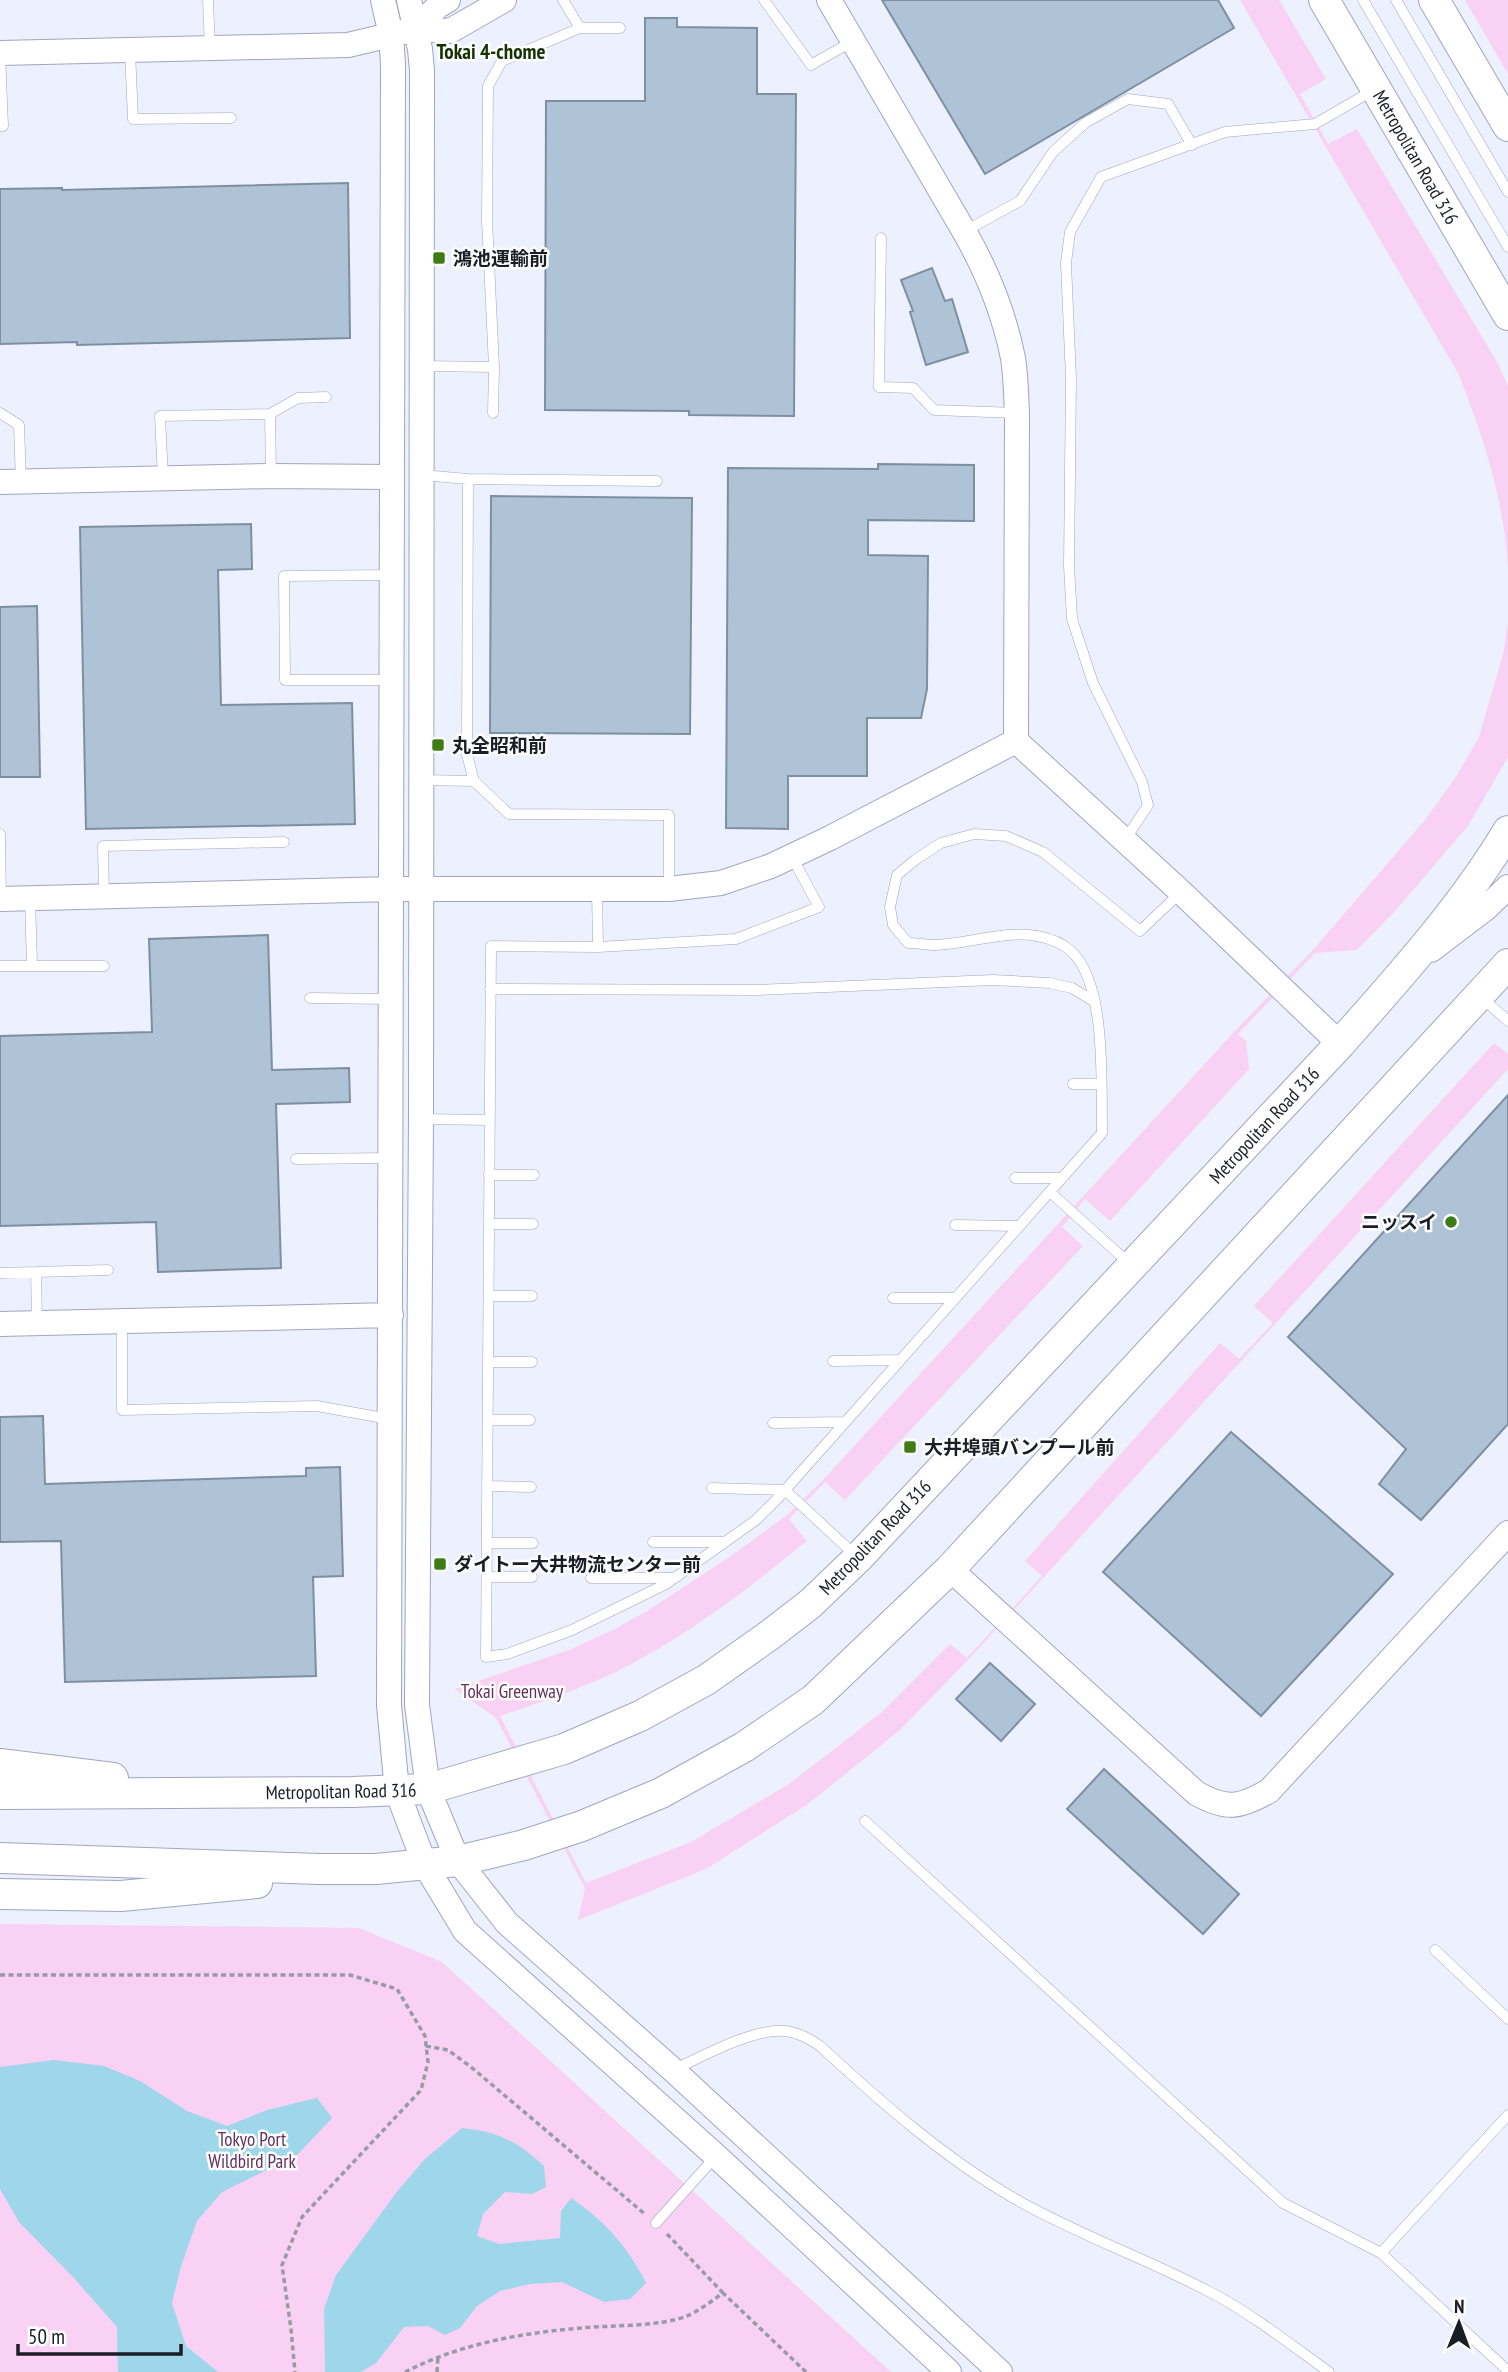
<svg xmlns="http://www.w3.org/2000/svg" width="1508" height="2372" viewBox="0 0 1508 2372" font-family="'PT Sans Narrow','Noto Sans JP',sans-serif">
	<rect width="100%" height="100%" fill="#ecf0ff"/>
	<!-- green -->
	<path fill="#f9d1f4" d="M1240 0H1279L1326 79 1300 94 1328 144 1357 129 1496 360 1508 386V567C1504 500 1483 435 1458 373Z
		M1465 0H1508V74Z
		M1508 623V757L1468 826 1395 911 1357 950 1315 953 1238 1034 1246 1041 1249 1069 1110 1221 1085 1199 1062 1227 1083 1246 845 1500 825 1482 789 1519 807 1541C740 1595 667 1652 586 1685 558 1697 529 1706 500 1716L586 1883 691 1842 789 1784 882 1712 950 1644 967 1658 1042 1576 1025 1561 1220 1343 1239 1359 1273 1323 1254 1306 1494 1043 1508 1054V1069L968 1660 900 1730 808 1804 706 1869 578 1920 585 1888 496 1718 455 1689 569 1650 613 1630 647 1611 725 1560 786 1516 823 1480 1234 1032 1313 950 1425 820 1456 777 1479 737 1504 651Z
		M0 1924 359 1928 442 1962 891 2372H0Z"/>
	<!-- water -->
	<path fill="#9dd7e9" d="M54 2060 104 2066 140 2081 187 2111 227 2126 267 2110 317 2098 332 2118 297 2155 222 2192 197 2221 181 2266 172 2303 186 2346 218 2372H118L117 2327 73 2277 19 2222 0 2189V2067Z
		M462 2128C499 2132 517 2141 544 2166L546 2187 532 2194 505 2192 483 2214 477 2236 499 2244 560 2238 561 2211 571 2198C605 2221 628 2247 646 2283L630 2299 604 2302 562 2282 530 2284 500 2291 477 2306 460 2328 445 2335 428 2326 404 2327 376 2363 361 2372H325L324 2309 336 2275 399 2189 425 2159Z"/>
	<!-- building -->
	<path fill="#afc3d6" stroke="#7d90a2" stroke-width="2" d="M882 0H1218L1234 28 985 174Z
		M645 18H677V27L757 28V94H796L794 416 689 415V411L545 410 546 101H645Z
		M348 183 350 338 77 345V342L0 344V189L62 188V190Z
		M932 268 945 301 952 299 968 352 926 365 910 312 913 311 901 280Z
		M878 464 974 465V521L868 520V555L928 556 927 689 921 718H867V776H788V829L726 828 728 468 878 469Z
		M491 496 692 498 690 734 490 733Z
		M251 524 252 569 218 570 221 705 352 703 355 824 86 829 80 527Z
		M37 606 40 777H0V607Z
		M268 935 272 1070 349 1068 350 1102 276 1104 281 1268 158 1272 156 1222 0 1226V1036L152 1032 149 939Z
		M1508 1095V1424L1421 1520 1379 1484 1406 1449 1288 1337Z
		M43 1416 45 1484 306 1476V1468L340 1467 343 1576 313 1577 316 1676 65 1682 61 1541 0 1542V1417Z
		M1231 1432 1393 1574 1261 1716 1103 1572Z
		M990 1663 1035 1704 1001 1741 956 1699Z
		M1104 1769 1239 1894 1203 1934 1067 1809Z"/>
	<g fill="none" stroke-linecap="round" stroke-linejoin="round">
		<defs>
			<path id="service" d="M208 0 210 48
				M764 0 811 65 853 41
				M1363 0 1508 247
				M1396 0 1508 192
				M580 28H620
				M130 51 133 119 231 118
				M0 126H3L0 53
				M965 231 1020 201 1053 152 1085 123 1128 99 1168 104 1192 145
				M881 238 879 387 913 388 934 410 1017 413
				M422 366 494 367 493 413
				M494 367 487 220 488 86 502 61 580 28 563 0
				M0 413 19 425 21 482
				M270 414 271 476
				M422 475 468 479 467 755 474 781
				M163 478 160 416 270 414 298 398 326 397
				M468 479 657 481
				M391 575 284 576 285 680H391
				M421 780 474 781 509 814 669 815V889
				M0 834 1 899
				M1125 840 1148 805 1142 782 1093 683 1072 619 1069 566 1071 379 1066 263 1070 232 1101 177 1225 132 1315 124 1372 91
				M792 857 819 907 736 939 598 947 491 946 486 1657 507 1654 572 1630 666 1584 756 1520 778 1498 1102 1133C1101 1086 1107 983 1071 951 1062 943 1048 938 1037 936 1003 930 968 944 935 945 926 945 917 943 908 943L893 925 890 907 897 875 915 860 941 843 974 834 1006 836 1043 852 1140 931 1181 892
				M597 889 598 947
				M104 895 103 846 284 842
				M0 966H32L30 898
				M32 966H104
				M490 989 755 990 993 980 1049 983 1072 988 1095 1002
				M310 998 390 999
				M1482 998 1508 1021
				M1073 1084H1101
				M421 1119 490 1120
				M296 1159 390 1158
				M489 1175H534
				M1015 1178H1062
				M1050 1192 1130 1264
				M489 1224H533
				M955 1225 1019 1226
				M36 1272 37 1321
				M0 1273 108 1270
				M489 1296H532
				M893 1298H955
				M122 1322V1410L317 1406 389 1419
				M833 1361 900 1360
				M488 1362H532
				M488 1420H530
				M773 1423 845 1422
				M487 1486 531 1487
				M712 1488 785 1490 856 1556
				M653 1542H725
				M487 1543H533
				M487 1577H532
				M591 1578H674
				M865 1821 1283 2203 1381 2253 1508 2371
				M1435 1950 1508 2019
				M673 2070C703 2056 753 2028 786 2031 799 2033 809 2038 820 2046 882 2103 944 2158 1017 2200 1079 2235 1147 2259 1210 2292 1252 2314 1290 2344 1329 2372
				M656 2223 716 2156
				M1381 2253 1508 2115"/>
			<path id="tertiary" d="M383 0 391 35 393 64 389 1705 397 1791 425 1865 465 1931 716 2156 949 2372
				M409 0 420 49 422 70 421 1119 417 1705 428 1789 458 1861 507 1923 673 2070 1000 2372
				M829 0 964 231C987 271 1004 313 1013 358 1016 376 1016 395 1017 413L1016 741 1181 892 1340 1044
				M416 29 438 6 448 0
				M0 53 348 45 416 29 450 31 504 0
				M0 482 271 476 392 477
				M0 899 391 889H669L721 883 771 866 830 838 1016 741
				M1431 950 1485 909 1508 887
				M0 1324 391 1315
				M950 1569 1196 1793C1226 1810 1239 1808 1269 1791L1508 1533"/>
			<path id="primary" d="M1324 0 1508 315
				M1434 0 1508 126
				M0 1764 113 1778
				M0 1794 352 1792 428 1789 564 1749 640 1716 706 1680 767 1637 810 1604 858 1558 1340 1044C1400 976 1461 909 1508 831
				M0 1858 319 1869H376L458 1861 524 1845 582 1826 661 1793 744 1747 813 1700 950 1569 1508 964
				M0 1894 121 1896 257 1883"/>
		</defs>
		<!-- service casing -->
		<use href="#service" stroke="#a0a6bd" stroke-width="11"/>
		<!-- tertiary casing -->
		<use href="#tertiary" stroke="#a0a6bd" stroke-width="26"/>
		<!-- primary casing -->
		<use href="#primary" stroke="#a0a6bd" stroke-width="32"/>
		<!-- path -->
		<path stroke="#979ba7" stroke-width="3.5" stroke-dasharray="5 3.5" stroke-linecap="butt" d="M0 1975H350L397 1989 425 2036 428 2062 421 2090 302 2217 282 2265 291 2329 295 2372
			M426 2046 448 2050 471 2067 646 2215
			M667 2234 723 2293
			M405 2372C460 2344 520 2333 581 2328 612 2325 659 2327 687 2316 700 2310 712 2301 723 2293L806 2372
			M437 2372 438 2356"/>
		<!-- service -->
		<use href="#service" stroke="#fff" stroke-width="10"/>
		<!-- tertiary -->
		<use href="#tertiary" stroke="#fff" stroke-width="24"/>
		<!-- primary -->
		<use href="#primary" stroke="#fff" stroke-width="30"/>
	</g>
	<!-- markers -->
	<g fill="#3f7c18" stroke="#fdfdfd" stroke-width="2.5">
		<rect x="432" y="251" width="14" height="14" rx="3.5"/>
		<rect x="431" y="738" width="14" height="14" rx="3.5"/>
		<circle cx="1451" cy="1222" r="7"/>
		<rect x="903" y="1440" width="14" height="14" rx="3.5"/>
		<rect x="433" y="1557" width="14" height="14" rx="3.5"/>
	</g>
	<g text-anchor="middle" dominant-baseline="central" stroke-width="5" stroke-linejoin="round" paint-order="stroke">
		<!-- street labels -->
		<g font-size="19" fill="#1b1d26" stroke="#fdfdfd">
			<text transform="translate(1416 157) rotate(60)">Metropolitan Road 316</text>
			<text transform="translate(1264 1125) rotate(-47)">Metropolitan Road 316</text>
			<text transform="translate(875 1537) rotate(-46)">Metropolitan Road 316</text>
			<text transform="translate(341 1791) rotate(-1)">Metropolitan Road 316</text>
		</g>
		<!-- poi labels -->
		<g font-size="19" font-weight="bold" fill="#1b1d26" stroke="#fdfdfd" text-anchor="start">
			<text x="453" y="258">鴻池運輸前</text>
			<text x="452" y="745">丸全昭和前</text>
			<text x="1437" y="1222" text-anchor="end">ニッスイ</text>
			<text x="924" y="1447">大井埠頭バンプール前</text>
			<text x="454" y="1564">ダイトー大井物流センター前</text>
		</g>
		<!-- park labels -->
		<g font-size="19" fill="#61315e" stroke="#fdfdfd">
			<text x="512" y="1691">Tokai Greenway</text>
			<text x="252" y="2139">Tokyo Port<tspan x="252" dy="22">Wildbird Park</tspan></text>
		</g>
		<!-- neighbourhood labels -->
		<g font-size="21" font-weight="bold" fill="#153203" stroke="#fdfdfd">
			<text x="491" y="51">Tokai 4-chome</text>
		</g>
	</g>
	<!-- north arrow -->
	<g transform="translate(1459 2323) rotate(1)" stroke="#fdfdfd" stroke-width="5" paint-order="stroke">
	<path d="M0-5L12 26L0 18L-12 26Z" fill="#1b1d26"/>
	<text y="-10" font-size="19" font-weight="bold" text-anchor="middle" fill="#1b1d26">N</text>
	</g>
	<!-- scale -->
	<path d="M18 2344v10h163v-10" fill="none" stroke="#1b1d26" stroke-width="3.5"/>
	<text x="28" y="2344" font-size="21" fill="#1b1d26" stroke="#fdfdfd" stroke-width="5" paint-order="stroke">50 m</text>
</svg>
